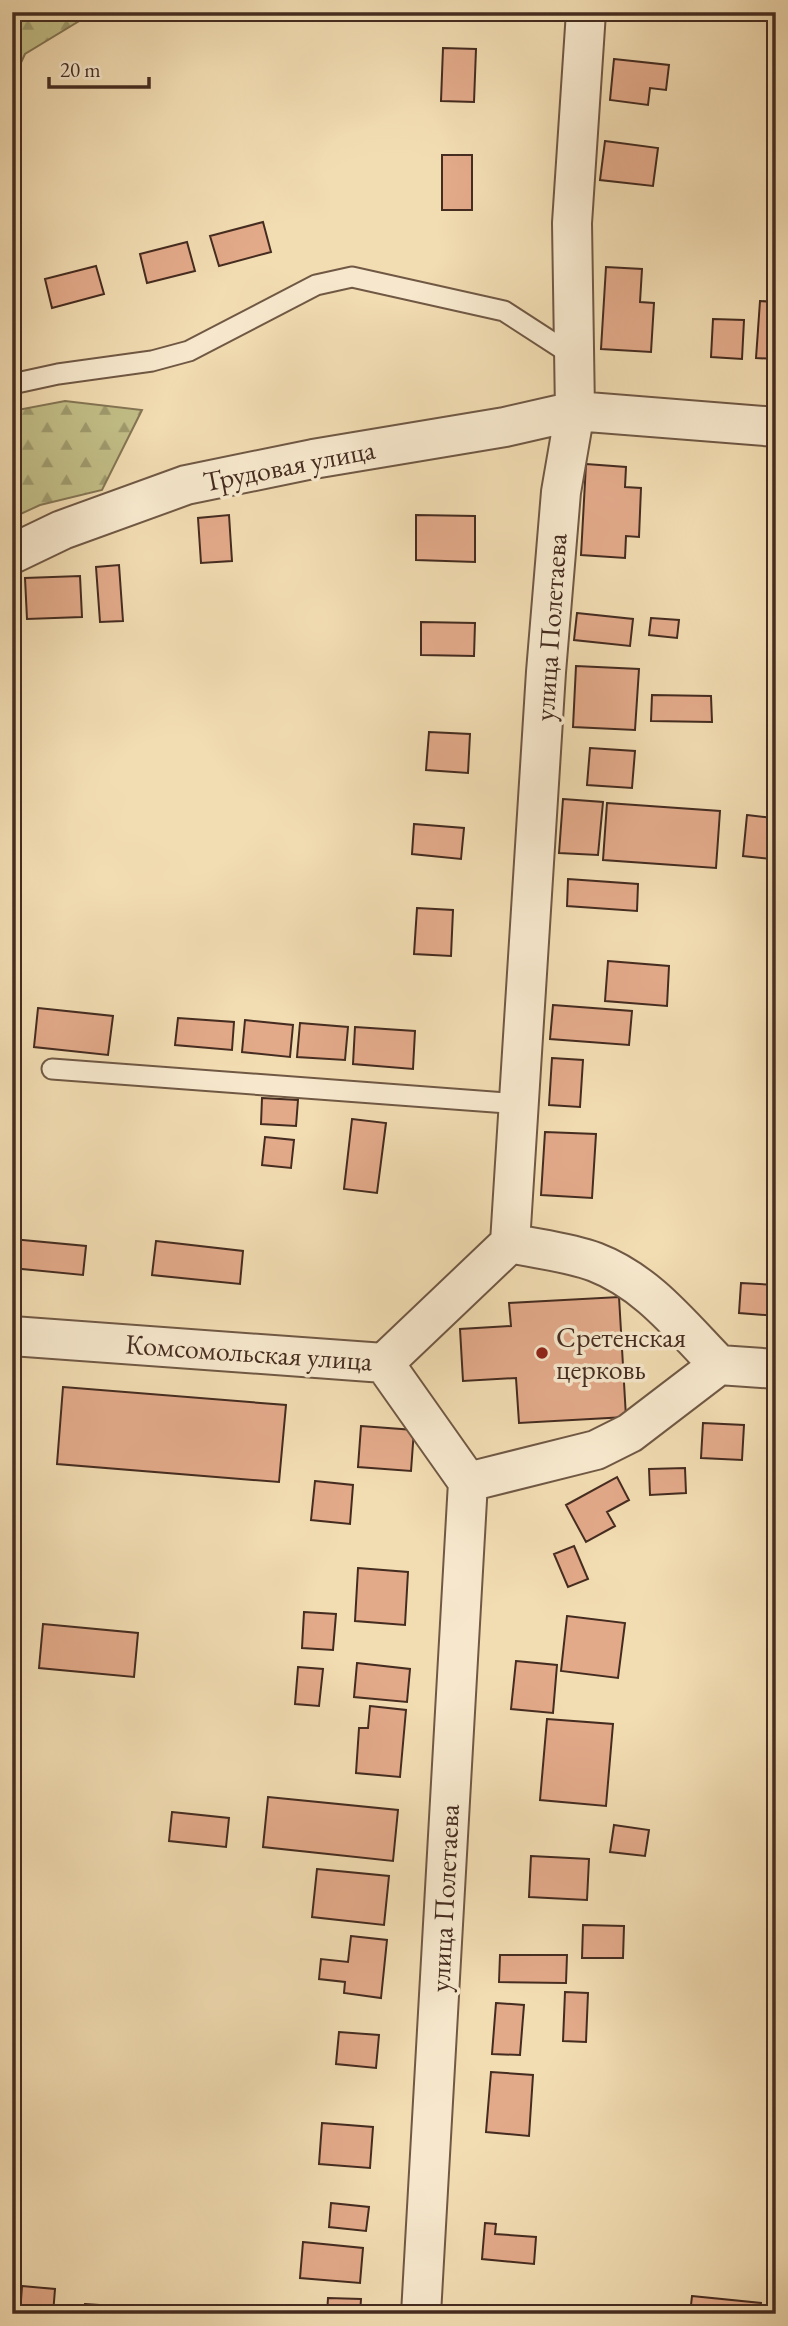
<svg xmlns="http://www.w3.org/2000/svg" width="788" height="2326" viewBox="0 0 788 2326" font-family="'EB Garamond',serif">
	<defs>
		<pattern id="forest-firs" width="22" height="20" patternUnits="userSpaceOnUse" patternTransform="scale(1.75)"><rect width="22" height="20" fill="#c2be87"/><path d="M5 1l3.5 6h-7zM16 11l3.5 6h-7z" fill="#9f9b6e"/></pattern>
	</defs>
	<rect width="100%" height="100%" fill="#f2dcb2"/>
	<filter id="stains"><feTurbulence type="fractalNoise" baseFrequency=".00286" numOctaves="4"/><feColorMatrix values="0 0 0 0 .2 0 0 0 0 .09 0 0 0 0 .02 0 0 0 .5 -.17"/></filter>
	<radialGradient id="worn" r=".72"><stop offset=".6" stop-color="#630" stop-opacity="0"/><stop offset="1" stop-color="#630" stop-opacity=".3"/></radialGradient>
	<!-- forest -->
	<path fill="url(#forest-firs)" stroke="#847554" stroke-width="2" d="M12 12H94L25 54 12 82Z
		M65 401 142 410 102 490 40 505 12 518V411Z"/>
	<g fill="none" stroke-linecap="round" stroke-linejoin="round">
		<!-- stream -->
		<path stroke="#7b817b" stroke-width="10" d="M12 32 21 12"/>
	</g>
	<!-- building -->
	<path fill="#e3aa8a" stroke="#452c20" stroke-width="2" d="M443 48 476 49 474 102 441 101Z
		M614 59 669 65 666 90 650 88 648 105 610 100Z
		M605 141 658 148 653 186 600 180Z
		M442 155H472V210H442Z
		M263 222 271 252 219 266 210 236Z
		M187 242 195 271 147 283 140 254Z
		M96 266 104 294 52 308 45 279Z
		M606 267 642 269 640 302 654 303 651 352 601 349Z
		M760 301 776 302V359L756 358Z
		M713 319 744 320 742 359 711 357Z
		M586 464 626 467 625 487 641 488 639 537 626 536 625 558 581 555Z
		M229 515 232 561 201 563 198 518Z
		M416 515 475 516V562L416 560Z
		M119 565 123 621 100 622 96 567Z
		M80 576 82 617 27 619 25 578Z
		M577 613 633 619 630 646 574 640Z
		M651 618 679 620 677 638 649 635Z
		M421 622 475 623 474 656 421 655Z
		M576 666 639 669 635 730 573 727Z
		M652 695 711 696 712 722 651 721Z
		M429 732 470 734 468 773 426 770Z
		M590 748 635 751 632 788 587 785Z
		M563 799 603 802 598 855 559 853Z
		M607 803 720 811 716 868 603 860Z
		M747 815 774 818 770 859 743 856Z
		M414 824 464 828 461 859 412 854Z
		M568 879 638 884 637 911 567 906Z
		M417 908 453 910 451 956 414 954Z
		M608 961 669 966 667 1006 605 1001Z
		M553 1005 632 1011 629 1045 550 1039Z
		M38 1008 113 1016 108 1055 34 1047Z
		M178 1018 234 1022 232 1050 175 1045Z
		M245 1020 293 1025 290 1057 242 1052Z
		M300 1023 348 1027 345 1060 297 1057Z
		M355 1027 415 1031 413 1069 353 1064Z
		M12 1033 20 1034 17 1070 12 1069Z
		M552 1058 583 1060 580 1107 549 1105Z
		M262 1098 298 1100 296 1126 261 1124Z
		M352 1119 386 1123 377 1193 344 1189Z
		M545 1132 596 1134 592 1198 541 1195Z
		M265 1137 294 1140 291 1168 262 1165Z
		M12 1239 86 1246 83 1275 12 1268Z
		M156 1241 243 1251 240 1284 152 1275Z
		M741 1283 776 1285V1316L739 1313Z
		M619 1297 626 1417 519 1423 516 1378 463 1381 460 1329 511 1326 509 1303Z
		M63 1387 286 1405 279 1482 57 1464Z
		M703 1423 744 1425 742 1460 701 1458Z
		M361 1426 414 1430 411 1471 358 1467Z
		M685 1468 686 1493 650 1495 649 1469Z
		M617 1477 629 1500 607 1512 615 1526 586 1542 566 1505Z
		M315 1481 353 1485 350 1524 311 1520Z
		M574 1546 588 1579 568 1587 554 1554Z
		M358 1568 408 1572 405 1625 355 1621Z
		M304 1612 336 1614 333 1650 302 1648Z
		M567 1616 625 1623 618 1678 561 1671Z
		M43 1624 138 1633 134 1677 39 1668Z
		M516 1661 557 1665 553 1713 511 1709Z
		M357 1663 410 1669 407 1702 354 1697Z
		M298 1667 323 1669 319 1706 295 1704Z
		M370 1706 406 1710 400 1777 356 1773 359 1728H368Z
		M547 1719 613 1724 606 1806 540 1800Z
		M268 1797 398 1810 393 1861 263 1847Z
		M172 1812 229 1818 226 1847 169 1841Z
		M614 1825 649 1830 645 1856 610 1852Z
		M531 1856 589 1859 587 1900 529 1897Z
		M317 1869 389 1876 384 1925 312 1917Z
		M583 1925 624 1926 623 1958H582Z
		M351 1936 387 1940 381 1998 344 1993 345 1982 319 1979 321 1959 348 1962Z
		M500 1955H567L566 1983 499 1982Z
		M565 1992 588 1993 586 2042 563 2041Z
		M496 2003 524 2005 520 2055 492 2054Z
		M339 2032 379 2035 376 2068 336 2064Z
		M491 2072 533 2075 529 2136 486 2132Z
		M322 2123 373 2127 370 2168 319 2164Z
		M331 2203 369 2207 366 2231 329 2227Z
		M485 2223 496 2224 495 2234 536 2237 534 2264 482 2259Z
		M303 2242 363 2248 360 2283 300 2278Z
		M22 2286 55 2289 53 2314H20Z
		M692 2296 761 2303 760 2314H690Z
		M328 2298 361 2299 360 2314H327Z
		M85 2304 143 2308 142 2314H84Z"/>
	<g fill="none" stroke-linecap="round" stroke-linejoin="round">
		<defs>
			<path id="lane" d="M12 384 58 374 152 361 189 351 316 285 352 277 504 311 575 357
				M52 1069 519 1104"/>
			<path id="street" d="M12 554 62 530 186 485 313 459 505 427 575 411 776 427
				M510 1243 546 672 561 492 575 411 572 223 586 12
				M510 1243C537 1249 568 1252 595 1262 647 1282 680 1325 719 1365L776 1369
				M12 1336 384 1363 510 1243
				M384 1363 468 1482
				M468 1482 596 1450 630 1433 719 1365
				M421 2314 468 1482"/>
		</defs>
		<!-- lane casing -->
		<use href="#lane" stroke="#705844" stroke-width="23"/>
		<!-- street casing -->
		<use href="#street" stroke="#705844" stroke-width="42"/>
		<!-- lane -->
		<use href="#lane" stroke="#f7e8cd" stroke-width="19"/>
		<!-- street -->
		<use href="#street" stroke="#f7e8cd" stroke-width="38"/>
	</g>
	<!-- markers -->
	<circle fill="#8f2418" stroke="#f7e8cd" stroke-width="2.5" cx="542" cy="1353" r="7"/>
	<g text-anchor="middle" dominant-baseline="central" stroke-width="7" stroke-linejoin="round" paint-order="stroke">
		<!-- street labels -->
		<g font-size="28" fill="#452c20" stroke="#f7e8cd">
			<text transform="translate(289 465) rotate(-11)">Трудовая улица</text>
			<text transform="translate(550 627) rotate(-86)">улица Полетаева</text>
			<text transform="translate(249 1352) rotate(4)">Комсомольская улица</text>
			<text transform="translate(444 1898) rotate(-87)">улица Полетаева</text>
		</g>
		<!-- poi labels -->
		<g font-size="28" fill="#452c20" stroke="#f7e8cd" text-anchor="start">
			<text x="556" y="1337">Сретенская<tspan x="556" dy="32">церковь</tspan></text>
		</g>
	</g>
	<!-- margin -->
	<rect width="788" height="2326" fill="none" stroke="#f2dcb2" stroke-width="42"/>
	<rect x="14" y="14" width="760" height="2298" fill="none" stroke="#452c20" stroke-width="3.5"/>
	<rect x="21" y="21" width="746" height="2284" fill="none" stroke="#452c20" stroke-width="2"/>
	<!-- scale -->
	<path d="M49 77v10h100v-10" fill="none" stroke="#452c20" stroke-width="3.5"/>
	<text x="60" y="77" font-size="21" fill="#452c20" stroke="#f7e8cd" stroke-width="5" paint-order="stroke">20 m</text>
	<rect width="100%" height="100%" filter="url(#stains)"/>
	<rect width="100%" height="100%" fill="url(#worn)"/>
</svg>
